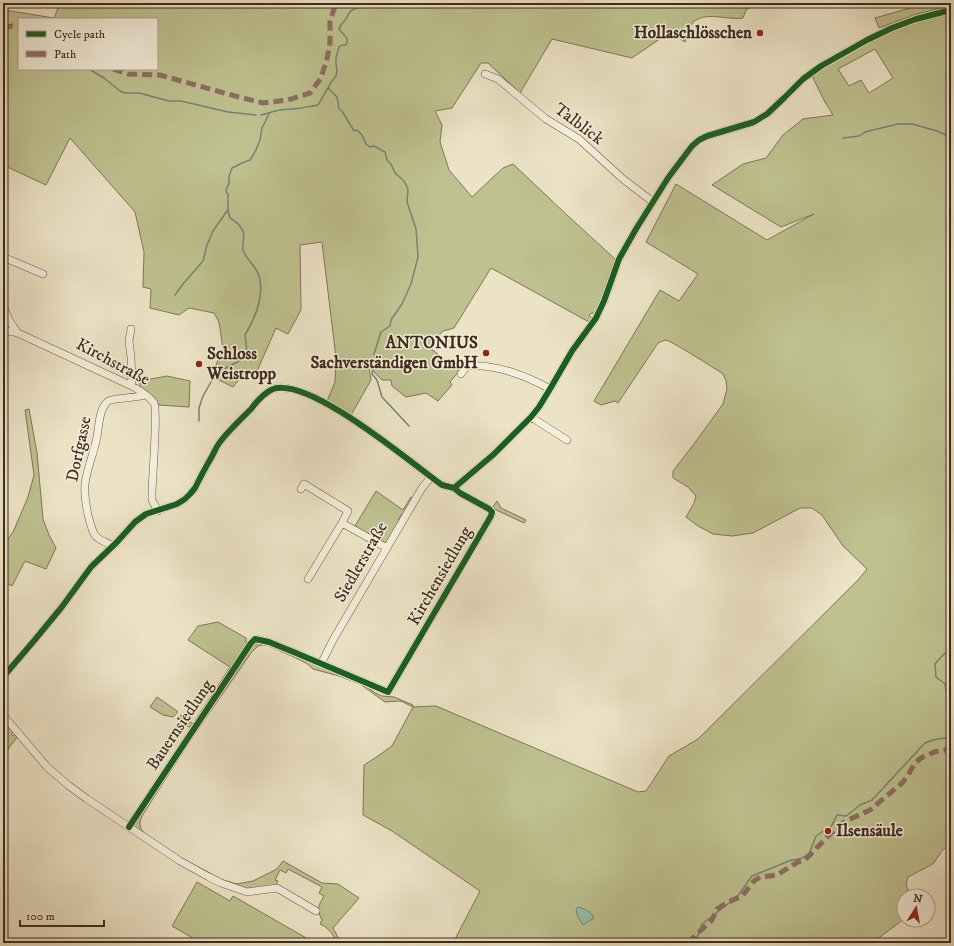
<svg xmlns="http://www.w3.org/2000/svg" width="954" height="946" viewBox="0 0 954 946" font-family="'IM FELL DW Pica',serif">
	<rect width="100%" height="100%" fill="#ece3c6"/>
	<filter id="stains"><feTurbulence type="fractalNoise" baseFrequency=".005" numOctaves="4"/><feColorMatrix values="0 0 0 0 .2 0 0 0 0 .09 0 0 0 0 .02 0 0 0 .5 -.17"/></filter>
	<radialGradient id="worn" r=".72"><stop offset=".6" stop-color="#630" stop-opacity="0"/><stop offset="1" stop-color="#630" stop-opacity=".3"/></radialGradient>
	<!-- green -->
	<path fill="#bfc190" stroke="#7e7656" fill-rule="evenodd" d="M60 3H757L746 10 743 18C725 21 698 7 688 30 687 34 686 38 685 42L670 32 632 58 552 39 520 93 488 63H481L452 108 435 111 442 125 440 142 449 170 472 197 503 168 513 164 567 215 615 259 601 299 596 313H592L589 315 592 318 589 322 491 268 454 328 443 331 429 347 459 371 450 382 452 385 438 401 426 393 406 397 392 386 391 380H382L369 367 371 380 351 415 327 401 335 382 336 358 322 242 300 245 301 310 288 334 276 328 254 378 245 372 233 387 211 376 223 349 219 322 214 313 189 308 179 315 150 308 151 289 143 287 144 252 135 212 70 138 46 185 3 165V11L4 10 54 18ZM19 19H157V69H19Z
		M928 3H951V6L916 14 879 28 875 18Z
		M951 13V843L942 851 933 864 908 877 906 884 910 896H904V919L872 943H453L480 891 392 831 363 815 364 765 375 758 392 746 413 707 403 702 399 701 385 702 360 684 339 676 313 669 306 663 294 657 267 645H262L258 646 251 653 192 738 142 816C139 823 139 827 144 833L183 859 223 880 237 884 253 881 277 869 283 861 322 883 338 884 359 898 333 928 341 943H337C333 934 329 928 320 924L322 920C316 908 318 907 324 896L319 893 322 887 288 869 286 873 280 870 275 880 278 881 275 886 248 890 237 887 199 871 135 827 134 824 254 645 262 642 365 685 375 693 382 696 394 697 413 705V707L436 706 638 792 646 791 669 756 698 739 858 580 867 569 843 546 822 515 812 508H800L753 533 732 536 713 534 698 526 686 517 694 503 696 496 688 487 673 478V471L691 448 723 404 727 389 726 380 722 373 685 350 669 341 665 340 658 343 618 403 615 401 601 405 594 401 660 290 679 301 698 274 646 242 676 184 767 240 814 214 781 227 712 185 743 164 766 158 783 135 803 119 833 115 825 102 812 76 831 63 893 30 916 22ZM875 49 893 78 869 93 861 80 849 86 838 69Z
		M167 376 190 381 189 407 159 405 157 402 140 388V381Z
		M29 409 37 453 43 519 49 535 56 548 46 569 25 561 12 586 3 581V547L14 530 28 497 34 475 25 410Z
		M376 491 403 510 411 497 413 498 404 515 402 514 398 520 400 521 387 544 375 538 355 526Z
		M497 501 501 508 526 520 524 523 492 508Z
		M218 622 246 638V644L192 727H189L178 720 181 715 193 724 230 667 188 640 198 626Z
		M157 697 177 711V713L173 717 163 715 150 707Z
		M3 717 14 731 11 734 13 736 16 734 18 736 3 756Z
		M197 882 230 901 233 896 308 939 306 943H201L172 926Z"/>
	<!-- water -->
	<path fill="#9abfaf" stroke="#758475" d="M578 907C585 909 591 911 594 918L583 925 578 917 576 910Z"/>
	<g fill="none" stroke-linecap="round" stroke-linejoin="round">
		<!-- stream -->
		<path stroke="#758475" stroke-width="1.5" d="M89 69 104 78 120 91 125 93H139L169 101H181L228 112 256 115
			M328 88 337 97 339 109 342 111 354 131 357 130 362 135 366 144 370 147 374 146 385 152 387 160 391 164 395 173 404 181 408 189 407 202 416 229 418 257 411 284 402 304 391 320 390 326 381 332 374 354 376 359 372 374 377 380 382 397 409 426
			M261 115C267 114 273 111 280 110 287 109 294 109 302 108 307 106 312 107 318 105L332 81 336 76 337 70 336 64V58L339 47 342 45H346C350 37 343 35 339 29 340 24 345 22 347 17 350 13 347 15 351 11 354 8 354 9 357 8L360 5V3
			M843 138 859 136 865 132 898 124H912L937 131 951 137
			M175 295 183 284 203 261 207 245 213 231 227 211
			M199 421V408L203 396 215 375 226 368 239 361 246 356 247 351 245 335C255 319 266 293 258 273 255 266 244 256 243 250 242 244 245 236 243 231 241 226 235 221 230 218L228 211V194L226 192 227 187 229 184V176L232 168 242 163 250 160 256 150 260 140 262 128 269 114
			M951 648 942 656 935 664 936 677 945 684 946 690 951 697
			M695 943 702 924 737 897 752 876 789 861 802 858 809 854 816 836 825 830 831 827 837 815 846 816 860 805 872 800 925 743C934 739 941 738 951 738"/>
		<defs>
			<path id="minor" d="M485 74 498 79 546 119 579 139 623 179 653 202
				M3 257 43 274
				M3 305 9 320 17 332
				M131 329 129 341 131 357 132 386
				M3 330 14 332 20 334 132 386C139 390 150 397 154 403 158 409 152 482 152 494V500L158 511
				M461 374 466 367 468 366C496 364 527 376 550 389
				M531 417 567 440
				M301 489 304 484 348 511 342 523
				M113 546C107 542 99 541 95 535 91 529 90 521 88 515 86 505 84 494 85 484 87 468 94 453 97 437 99 426 99 410 107 402 110 398 137 398 145 395
				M308 579 342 523 387 548
				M321 664 333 640 422 488 431 477
				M3 677 33 642 61 608 91 567 117 542 135 522 146 514 177 504 185 499 190 494 195 488C200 478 205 468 211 458 214 453 216 447 220 442 228 431 241 419 251 409 257 401 264 393 273 389 309 376 411 463 442 485L454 488 494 454 531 417 539 407 550 389 572 351 596 318 604 301 619 259 636 229 668 178 692 146 699 140 707 136 754 122 767 114 784 98 803 79 821 66 867 40 892 28 916 19 951 10
				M3 715 47 767 68 785 87 799 180 861 209 877 221 883 247 892 277 888 316 911
				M129 827 251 643 255 639 269 642 296 653 388 692 491 516 492 512 489 509 460 493 454 488"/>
		</defs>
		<!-- minor casing -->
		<use href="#minor" stroke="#6a5947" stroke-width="8"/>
		<!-- minor -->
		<use href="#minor" stroke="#f3edda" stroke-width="7"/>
		<!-- quiet -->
		<path stroke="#8d6e63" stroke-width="5" stroke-dasharray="10 5" stroke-linecap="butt" d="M3 28 12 26 19 28
			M113 69 128 74 160 75 235 96 263 103 288 100 310 93 321 78 327 59 330 43V21L336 3
			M688 943 700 931 712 920 717 909 728 902 742 896 754 881 760 877 777 875 798 862 805 860 837 827 846 821 870 810 902 783 907 777 915 763 921 758 934 752 946 750 951 745"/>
		<defs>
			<path id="cycleway" d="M3 677 33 642 61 608 91 567 117 542 135 522 146 514 177 504 185 499 190 494 195 488C200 478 205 468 211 458 214 453 216 447 220 442 228 431 241 419 251 409 257 401 264 393 273 389 309 376 411 463 442 485L454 488 494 454 531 417 539 407 550 389 572 351 596 318 604 301 619 259 636 229 668 178 692 146 699 140 707 136 754 122 767 114 784 98 803 79 821 66 867 40 892 28 916 19 951 10
				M129 827 251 643 255 639 269 642 296 653 388 692 491 516 492 512 489 509 460 493 454 488"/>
		</defs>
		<!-- cycleway casing -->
		<use href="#cycleway" stroke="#f3edda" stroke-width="8"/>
		<!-- cycleway -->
		<use href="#cycleway" stroke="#1b5e20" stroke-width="6"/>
	</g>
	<!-- markers -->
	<g fill="#8f2418" stroke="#f3edda" stroke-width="1.5">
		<circle cx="760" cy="33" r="4"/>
		<circle cx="486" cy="353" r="4"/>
		<circle cx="199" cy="364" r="4"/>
		<circle cx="828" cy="831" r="4"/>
	</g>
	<g text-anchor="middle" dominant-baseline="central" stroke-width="3" stroke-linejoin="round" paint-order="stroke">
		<!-- poi labels -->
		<g font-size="17" font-weight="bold" fill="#3e2b1d" stroke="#f3edda" text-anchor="end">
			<text x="752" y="33">Hollaschlösschen</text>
			<text x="478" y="343">ANTONIUS<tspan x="478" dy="20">Sachverständigen GmbH</tspan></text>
			<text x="207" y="354" text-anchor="start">Schloss<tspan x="207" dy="20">Weistropp</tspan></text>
			<text x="836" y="831" text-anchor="start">Ilsensäule</text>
		</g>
		<!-- street labels -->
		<g font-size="17" fill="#3e2b1d" stroke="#f3edda">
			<text transform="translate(579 124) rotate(37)">Talblick</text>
			<text transform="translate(113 362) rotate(28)">Kirchstraße</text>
			<text transform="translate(79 449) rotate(-78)">Dorfgasse</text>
			<text transform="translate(361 562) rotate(-60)">Siedlerstraße</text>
			<text transform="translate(440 576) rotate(-60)">Kirchensiedlung</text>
			<text transform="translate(180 725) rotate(-56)">Bauernsiedlung</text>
		</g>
	</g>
	<!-- margin -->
	<rect width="954" height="946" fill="none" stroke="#ece3c6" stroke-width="16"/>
	<rect x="4" y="4" width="946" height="938" fill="none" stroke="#3e2b1d" stroke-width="2"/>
	<rect x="8" y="8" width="938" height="930" fill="none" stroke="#3e2b1d"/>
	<!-- legend -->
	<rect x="18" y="18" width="140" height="52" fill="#f3edda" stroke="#ab9f8e"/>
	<rect x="26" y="31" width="20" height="6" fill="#1b5e20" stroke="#ab9f8e"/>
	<text x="54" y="38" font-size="12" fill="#3e2b1d">Cycle path</text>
	<rect x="26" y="51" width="20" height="6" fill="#8d6e63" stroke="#ab9f8e"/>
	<text x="54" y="58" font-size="12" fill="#3e2b1d">Path</text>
	<!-- north arrow -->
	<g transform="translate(916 908) rotate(11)"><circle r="19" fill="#f3edda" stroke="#ab9f8e"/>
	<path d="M0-3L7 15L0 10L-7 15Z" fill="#8f2418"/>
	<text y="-6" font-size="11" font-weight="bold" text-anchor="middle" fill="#3e2b1d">N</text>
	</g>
	<!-- scale -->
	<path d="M20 920v6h84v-6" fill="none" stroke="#3e2b1d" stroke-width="2"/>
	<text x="26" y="920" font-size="12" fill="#3e2b1d" stroke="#f3edda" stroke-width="3" paint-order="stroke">100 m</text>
	<rect width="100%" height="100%" filter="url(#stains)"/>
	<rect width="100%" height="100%" fill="url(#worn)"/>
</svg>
